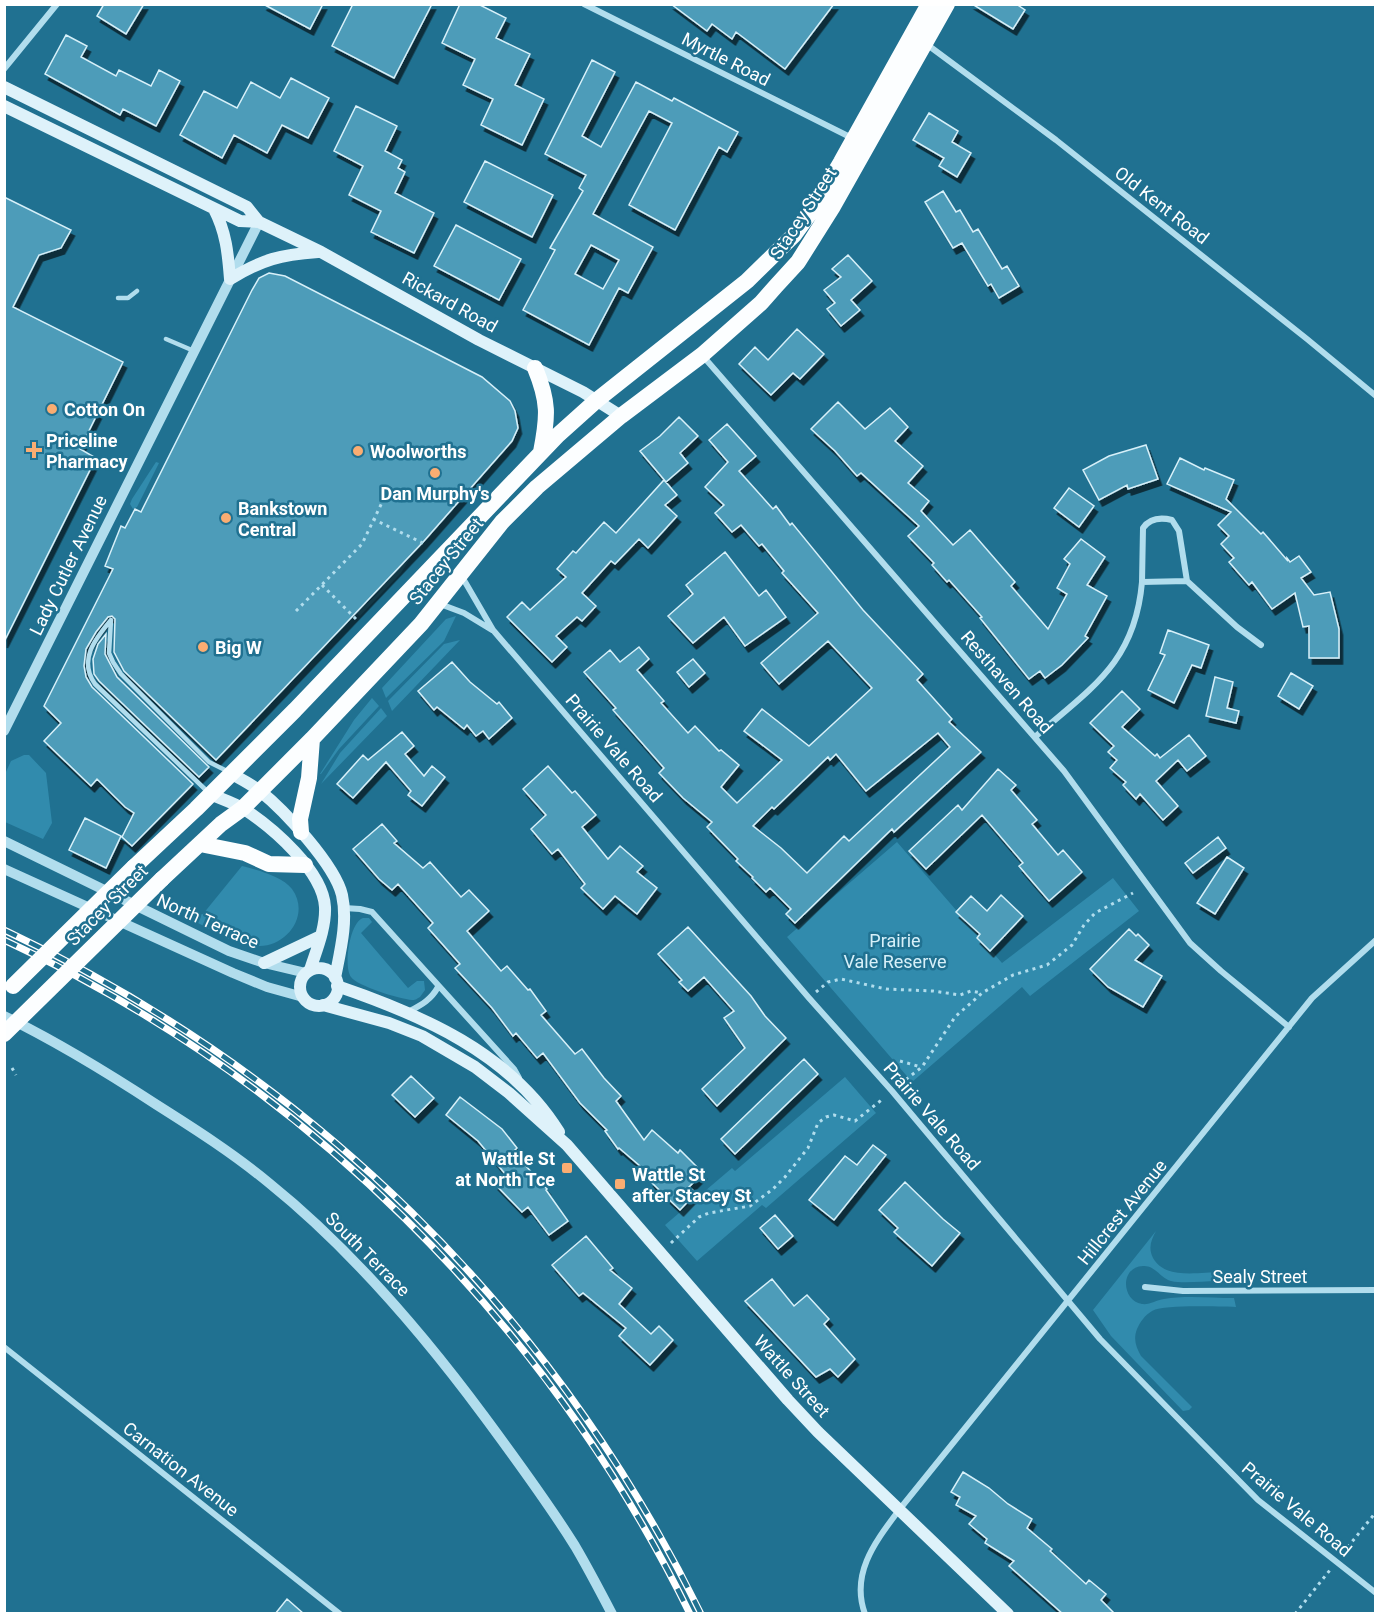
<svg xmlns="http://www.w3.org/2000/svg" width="1380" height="1618" viewBox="0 0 1380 1618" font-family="Roboto,sans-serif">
	<defs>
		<filter id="shadow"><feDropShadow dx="3.5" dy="6" stdDeviation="0" flood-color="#0009"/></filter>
	</defs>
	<rect width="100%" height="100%" fill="#207191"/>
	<!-- green -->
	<path fill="#318bad" d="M156 462 159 463 137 507 133 509 130 504 132 499Z
		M407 539 418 545 401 573 360 616 347 603 349 601 360 611 382 589Z
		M456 616 444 641 386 698 382 688 446 619Z
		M460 640 392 711 388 701 444 644Z
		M372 698 379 706 339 749 321 774H320L354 720Z
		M381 708 387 716 321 784 340 753Z
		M24 755H29L46 773 52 823 43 839 5 822V774L11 761Z
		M897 842 1002 963 1113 878 1139 911 1030 996 1022 987 912 1082 787 937Z
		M242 866C258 870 282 876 292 889 311 915 286 948 257 946 233 945 209 928 188 918L203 914Z
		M363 918H369L372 922 361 933 408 988 417 981H424L425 990 420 997C416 999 417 1000 412 1000 400 999 357 986 351 977 343 966 350 922 363 918Z
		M845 1077 876 1113 766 1208 762 1205 697 1261 665 1225 732 1168 735 1171Z
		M1156 1231C1151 1240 1148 1248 1153 1258 1165 1280 1200 1272 1220 1272L1217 1281C1203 1281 1184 1284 1171 1281 1160 1278 1155 1265 1143 1266 1120 1267 1121 1300 1142 1304 1150 1305 1156 1300 1164 1299 1185 1295 1212 1298 1234 1298L1236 1307C1217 1307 1166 1304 1152 1311 1145 1315 1140 1322 1137 1329 1133 1339 1136 1347 1141 1356L1192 1407 1189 1410 1183 1411 1111 1336 1093 1310Z"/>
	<!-- building -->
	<path fill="#4d9cb9" stroke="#d7f0f9" stroke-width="1.5" fill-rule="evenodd" filter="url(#shadow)" d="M104 4H144L126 34 97 16Z
		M263 4H323L310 29Z
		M353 4H432L394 78 332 46Z
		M460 4H478L506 18 496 38 530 54 515 85 544 99 522 145 481 125 493 99 463 85 475 59 442 43Z
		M671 4H834L785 69 736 32 732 39 712 24 707 31Z
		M972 4H1016L1025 10 1013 29Z
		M66 35 87 46 81 57 116 76 119 70 151 86 159 70 180 81 156 126 123 109 120 115 45 74Z
		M592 60 615 72 582 136 601 147 636 82 672 101 674 98 738 132 727 152 719 147 675 230 629 205 672 123 649 111 593 214 653 247 628 293 619 288 589 345 523 310 555 250 550 248 583 191 579 188 586 175 545 154ZM591 245 619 260 603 289 575 274Z
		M291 78 329 98 308 138 282 125 267 153 234 135 222 158 180 135 204 91 237 108 251 82 280 98Z
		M356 106 397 126 385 151 402 160 398 168 405 172 395 193 434 213 414 253 371 232 381 211 349 195 363 166 334 151Z
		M929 113 958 131 952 142 971 153 957 177 939 166 944 158 913 140Z
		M485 161 553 195 532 237 464 202Z
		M943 191 956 212 960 210 973 232 978 229 1002 269 1007 266 1019 286 999 298 991 284 988 286 962 243 953 248 925 202Z
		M4 197 71 230 61 248 39 255 13 307 123 362 80 449 96 458 4 642Z
		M456 225 521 259 499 300 434 266Z
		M848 255 872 281 851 300 860 310 841 326 827 309 835 303 824 290 841 277 832 269Z
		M269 273 285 276 482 377 510 401 515 411 518 428 512 441 424 541 216 760 124 671 114 652 115 619 112 616 108 617 96 632 86 649 84 666 86 677 92 687 193 784 132 846 122 837 134 813 125 807 97 779 91 786 44 741 61 723 44 706 113 569 105 566 121 526 125 528 135 509 141 512 252 290 259 278Z
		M797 329 824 354 800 379 793 373 771 395 739 364 755 347 768 360Z
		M838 402 865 429 890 408 908 427 895 441 923 466 908 483 929 501 921 511 953 545 970 530 1015 582 1011 586 1048 629 1067 594 1057 588 1070 564 1064 559 1081 539 1105 557 1087 585 1107 596 1085 636 1088 638 1062 665 1045 678 1040 671 1029 679 980 618 982 617 949 580 947 582 932 565 934 563 908 536 919 526 861 473 857 476 835 451 811 429Z
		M679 417 698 436 680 453 688 463 666 482 640 451 660 436Z
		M727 424 756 456 739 471 773 509 776 506 790 525 792 523 863 610 923 674 917 680 952 719 949 722 981 752 894 832 892 829 795 923 786 914 791 909 770 888 766 892 752 878 753 877 736 861 738 859 707 827 712 822 683 798 659 773 664 768 613 710 616 708 584 672 610 650 620 662 639 647 649 659 637 670 664 701 661 703 688 733 695 726 719 751 721 750 739 765 721 787 737 803 782 760 744 731 762 709 809 746 872 688 828 641 779 684 761 663 818 613 782 573 784 571 762 544 759 546 741 525 732 532 715 513 724 505 705 487 728 462 709 440ZM938 733 950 747 849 841 844 836 807 873 781 848 753 826 772 807 774 809 828 757 830 760 836 754 866 791Z
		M1146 445 1158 479 1128 489 1127 485 1099 500 1083 470 1109 456Z
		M1180 458 1204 470 1205 468 1234 480 1226 499 1261 534 1263 532 1287 560V558L1290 562 1299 556 1311 572 1301 578 1314 595 1330 592 1339 629V658H1309V626L1303 627 1295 593 1272 609 1252 582 1249 585 1229 562 1234 558 1221 544 1229 536 1218 525 1231 512 1167 484Z
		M664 480 677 495 665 505 677 516 648 548 639 539 615 564 611 561 582 593 596 606 582 621 577 617 556 636 567 647 552 662 507 617 522 602 530 610 566 577 557 569 573 551 576 553 604 522 616 533Z
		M1069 488 1094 506 1079 527 1054 508Z
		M725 552 759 596 766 590 786 617 745 646 724 617 693 643 668 616 693 594 686 585Z
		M1168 630 1209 645 1201 668 1192 665 1174 703 1148 690 1165 655 1160 653Z
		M106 634 105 654 117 677 209 767 199 777 99 681 94 674 93 659 98 644Z
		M693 659 705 673 689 687 677 672Z
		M452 662 470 682 497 704 499 702 512 718 489 739 483 731 476 736 467 725 464 729 437 707 434 710 418 691Z
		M1291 673 1313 686 1299 709 1278 696Z
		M1215 677 1233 682 1227 708 1239 711 1236 723 1206 716Z
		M1122 691 1140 709 1122 727 1155 756 1157 754 1160 758 1189 735 1206 756 1187 771 1178 760 1156 781 1178 806 1163 820 1140 794 1136 799 1123 785 1126 782 1110 768 1117 760 1108 752 1114 746 1090 723Z
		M402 732 414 746 405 754 424 776 432 766 445 777 422 806 408 795 411 791 386 762 353 798 337 784 363 755 368 760Z
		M548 766 572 793 575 791 596 815 582 827 608 859 620 846 643 866 637 872 657 888 637 914 615 896 603 909 581 888 585 884 558 849 552 854 531 829 546 815 523 789Z
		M998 769 1016 785 1011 790 1037 820 1032 824 1058 855 1063 850 1082 872 1049 901 1019 866 1023 863 982 815 926 869 909 851 958 805 962 810Z
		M85 818 121 836 106 868 69 850Z
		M382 824 397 841 394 843 423 868 430 862 461 897 469 890 489 911 467 931 501 971 507 966 528 990 530 989 546 1011 541 1015 575 1054 582 1049 604 1078 621 1096 616 1101 644 1140 652 1130 678 1153 680 1150 703 1173 689 1187 696 1193 680 1210 650 1181 654 1178 619 1148 618 1149 605 1131 607 1130 580 1103 543 1053 537 1058 516 1033 513 1036 492 1008 455 968 460 964 428 928 433 923 398 884 392 890 379 879 353 849Z
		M1218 837 1226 848 1193 873 1185 863Z
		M1227 857 1244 868 1215 914 1197 903Z
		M1001 895 1023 916 990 951 977 938 980 934 956 912 971 896 987 911Z
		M688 927 751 996 765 1016 786 1038 717 1106 702 1089 745 1048 724 1018 734 1011 704 977 688 991 679 982 682 980 658 954Z
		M1129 929 1136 936 1138 934 1149 945 1135 960 1162 976 1143 1007 1108 987 1090 969Z
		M804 1059 818 1074 735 1154 721 1139Z
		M411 1076 434 1098 415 1117 392 1095Z
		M460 1097 502 1129 517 1148 513 1152 547 1189 546 1190 568 1221 549 1235 528 1207 522 1212 495 1184 506 1175 478 1141 446 1115Z
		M873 1145 886 1155 834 1220 809 1200 845 1156 857 1165Z
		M905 1182 943 1219 960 1233 932 1266 894 1232 898 1228 879 1210Z
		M775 1215 793 1236 778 1249 760 1228Z
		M586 1236 613 1268 610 1270 632 1288 619 1304 651 1334 659 1326 673 1340 650 1365 619 1336 626 1328 583 1293 579 1296 552 1265Z
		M772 1279 794 1306 807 1295 829 1319 824 1324 855 1359 838 1377 830 1369 816 1377 745 1301Z
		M963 1472 989 1488 1008 1504 1032 1519 1027 1528 1052 1549 1050 1551 1086 1584 1089 1580 1106 1594 1101 1600 1115 1614H1063L1009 1566 1014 1561 985 1543 987 1539 969 1524 976 1516 956 1505 960 1497 951 1492Z
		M287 1599 304 1614H275Z"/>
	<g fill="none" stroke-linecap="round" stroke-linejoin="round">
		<!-- path -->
		<path stroke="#b1dded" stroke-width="3" stroke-dasharray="3 4.5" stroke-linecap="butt" d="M373 519 427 545
			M322 585 359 622
			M296 611 362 544 390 486
			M816 992 828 982 841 979 886 989 933 991 960 995 971 991 982 993
			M900 1061 921 1067
			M12 1068 16 1075
			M900 1084 922 1067 955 1017 982 993 1013 975 1047 965 1072 945 1084 925 1095 913 1133 893
			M671 1243 699 1217 709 1213 750 1206 773 1189 785 1177 808 1148 818 1123 826 1117 834 1115 855 1121 884 1098
			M1343 1553 1376 1512
			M1295 1614 1330 1570"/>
		<!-- service -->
		<path stroke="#b1dded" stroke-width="4.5" d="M118 298H128L137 291
			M166 339 194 351
			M111 620C95 639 78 660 95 684L209 793
			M111 620 109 653 113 662 121 674 209 762 227 771"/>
		<!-- minor -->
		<path stroke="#b1dded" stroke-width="6" d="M584 4 852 138
			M925 43 1056 140 1307 339 1376 396
			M4 69 57 4
			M702 355 1064 771 1190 943 1221 971 1289 1027
			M461 575 493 630 809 998 892 1091 1100 1339 1258 1500 1376 1593
			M1142 582 1143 528C1150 518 1160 517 1172 520L1179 531 1187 581
			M440 604 464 613 492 630
			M1035 737C1091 688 1135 663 1142 582L1187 581 1237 627 1261 645
			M344 908 360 909 372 912 514 1069 519 1078
			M408 1012C421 1005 431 1000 438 987
			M1145 1287 1183 1291 1376 1290
			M4 1347 340 1614
			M865 1614C850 1573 876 1541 899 1510L1312 998 1376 940"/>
		<!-- tertiary -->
		<path stroke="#b1dded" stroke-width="10" d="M4 731 259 222
			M4 841 229 951 264 963 306 973
			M4 869 233 973 267 987 303 997
			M4 1016C58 1042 108 1073 157 1105 195 1129 234 1154 269 1183 351 1249 421 1331 484 1416 515 1458 547 1501 575 1546 588 1568 600 1591 612 1614"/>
		<!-- secondary -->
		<path stroke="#def2fa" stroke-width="12" d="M4 87 247 207 259 222
			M4 106 240 221 259 222 321 252 479 340 583 392 621 416
			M214 209C226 232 228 253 230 279 263 259 280 255 318 252
			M232 774C241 779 251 784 260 791 284 810 335 865 342 895 348 922 340 952 335 978
			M210 794C222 799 234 803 244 809 273 828 323 871 325 907 326 928 316 951 310 970
			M264 963 321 936
			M300 987a19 19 0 1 1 38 0a19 19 0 1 1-38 0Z
			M337 986C422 1015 510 1053 559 1132
			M323 1005 389 1023 422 1036 475 1067 509 1093 567 1145 788 1400 818 1432 1008 1614"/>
		<!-- trunk -->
		<path stroke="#fcfeff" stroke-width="16" d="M535 368C549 402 548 416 541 452
			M301 832 300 819 309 778 312 739
			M200 844 245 853 269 864 305 865
			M134 867 196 809 295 710 558 435 597 400 747 281 794 235 813 209 841 162 929 4
			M162 879 221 824 243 808 312 739 421 624 502 522 537 487 621 416 702 355 761 303 776 286 798 262 832 208 947 4"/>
		<defs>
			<path id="rail" d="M4 930C310 1074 552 1310 701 1614
				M4 940C302 1078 546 1320 690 1614"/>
		</defs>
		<!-- rail casing -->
		<use href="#rail" stroke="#fff" stroke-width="7"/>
		<!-- rail -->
		<use href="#rail" stroke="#207191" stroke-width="4.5" stroke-dasharray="14" stroke-linecap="butt"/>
		<!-- trunk-bridge -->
		<path stroke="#fcfeff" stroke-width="16" d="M13 986 134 867
			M4 1034 162 879"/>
	</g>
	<!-- markers -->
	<g fill="#faad72" stroke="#207191" stroke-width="2">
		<circle cx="52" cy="409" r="6"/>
		<path d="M31 441h6v6h6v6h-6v6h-6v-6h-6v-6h6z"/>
		<circle cx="358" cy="451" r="6"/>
		<circle cx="435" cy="473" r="6"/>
		<circle cx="226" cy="518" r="6"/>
		<circle cx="203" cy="647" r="6"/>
		<rect x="561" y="1162" width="12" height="12" rx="3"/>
		<rect x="614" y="1178" width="12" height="12" rx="3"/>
	</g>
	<g text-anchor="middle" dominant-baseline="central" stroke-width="5" stroke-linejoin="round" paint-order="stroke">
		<!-- street labels -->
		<g font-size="18" fill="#fff" stroke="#207191">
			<text transform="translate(726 59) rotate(27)">Myrtle Road</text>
			<text transform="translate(1162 205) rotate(38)">Old Kent Road</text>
			<text transform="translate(803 213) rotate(-57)">Stacey Street</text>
			<text transform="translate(450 302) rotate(29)">Rickard Road</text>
			<text transform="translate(446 561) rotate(-51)">Stacey Street</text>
			<text transform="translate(68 565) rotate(-64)">Lady Cutler Avenue</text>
			<text transform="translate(1007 682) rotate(49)">Resthaven Road</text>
			<text transform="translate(614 748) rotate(49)">Prairie Vale Road</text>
			<text transform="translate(107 905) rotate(-45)">Stacey Street</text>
			<text transform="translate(208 921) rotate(24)">North Terrace</text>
			<text transform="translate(932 1116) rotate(49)">Prairie Vale Road</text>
			<text transform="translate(1122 1212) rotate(-51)">Hillcrest Avenue</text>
			<text transform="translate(368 1254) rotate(45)">South Terrace</text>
			<text x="1260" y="1276">Sealy Street</text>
			<text transform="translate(792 1376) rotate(48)">Wattle Street</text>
			<text transform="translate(181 1469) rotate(38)">Carnation Avenue</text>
			<text transform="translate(1297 1509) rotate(40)">Prairie Vale Road</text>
		</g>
		<!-- poi labels -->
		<g font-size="18" font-weight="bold" fill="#fff" stroke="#207191" text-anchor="start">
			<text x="64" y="409">Cotton On</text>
			<text x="46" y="440">Priceline<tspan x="46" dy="21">Pharmacy</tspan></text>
			<text x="370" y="451">Woolworths</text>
			<text x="435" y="493" text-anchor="middle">Dan Murphy's</text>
			<text x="238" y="508">Bankstown<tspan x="238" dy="21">Central</tspan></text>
			<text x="215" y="647">Big W</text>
			<text x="555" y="1158" text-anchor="end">Wattle St<tspan x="555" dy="21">at North Tce</tspan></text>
			<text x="632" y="1174">Wattle St<tspan x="632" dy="21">after Stacey St</tspan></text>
		</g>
		<!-- park labels -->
		<g font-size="18" fill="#d7f0f9" stroke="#207191">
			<text x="895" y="940">Prairie<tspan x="895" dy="21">Vale Reserve</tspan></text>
		</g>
	</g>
	<!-- border -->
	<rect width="1380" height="1618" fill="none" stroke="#ffffff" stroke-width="12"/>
</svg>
